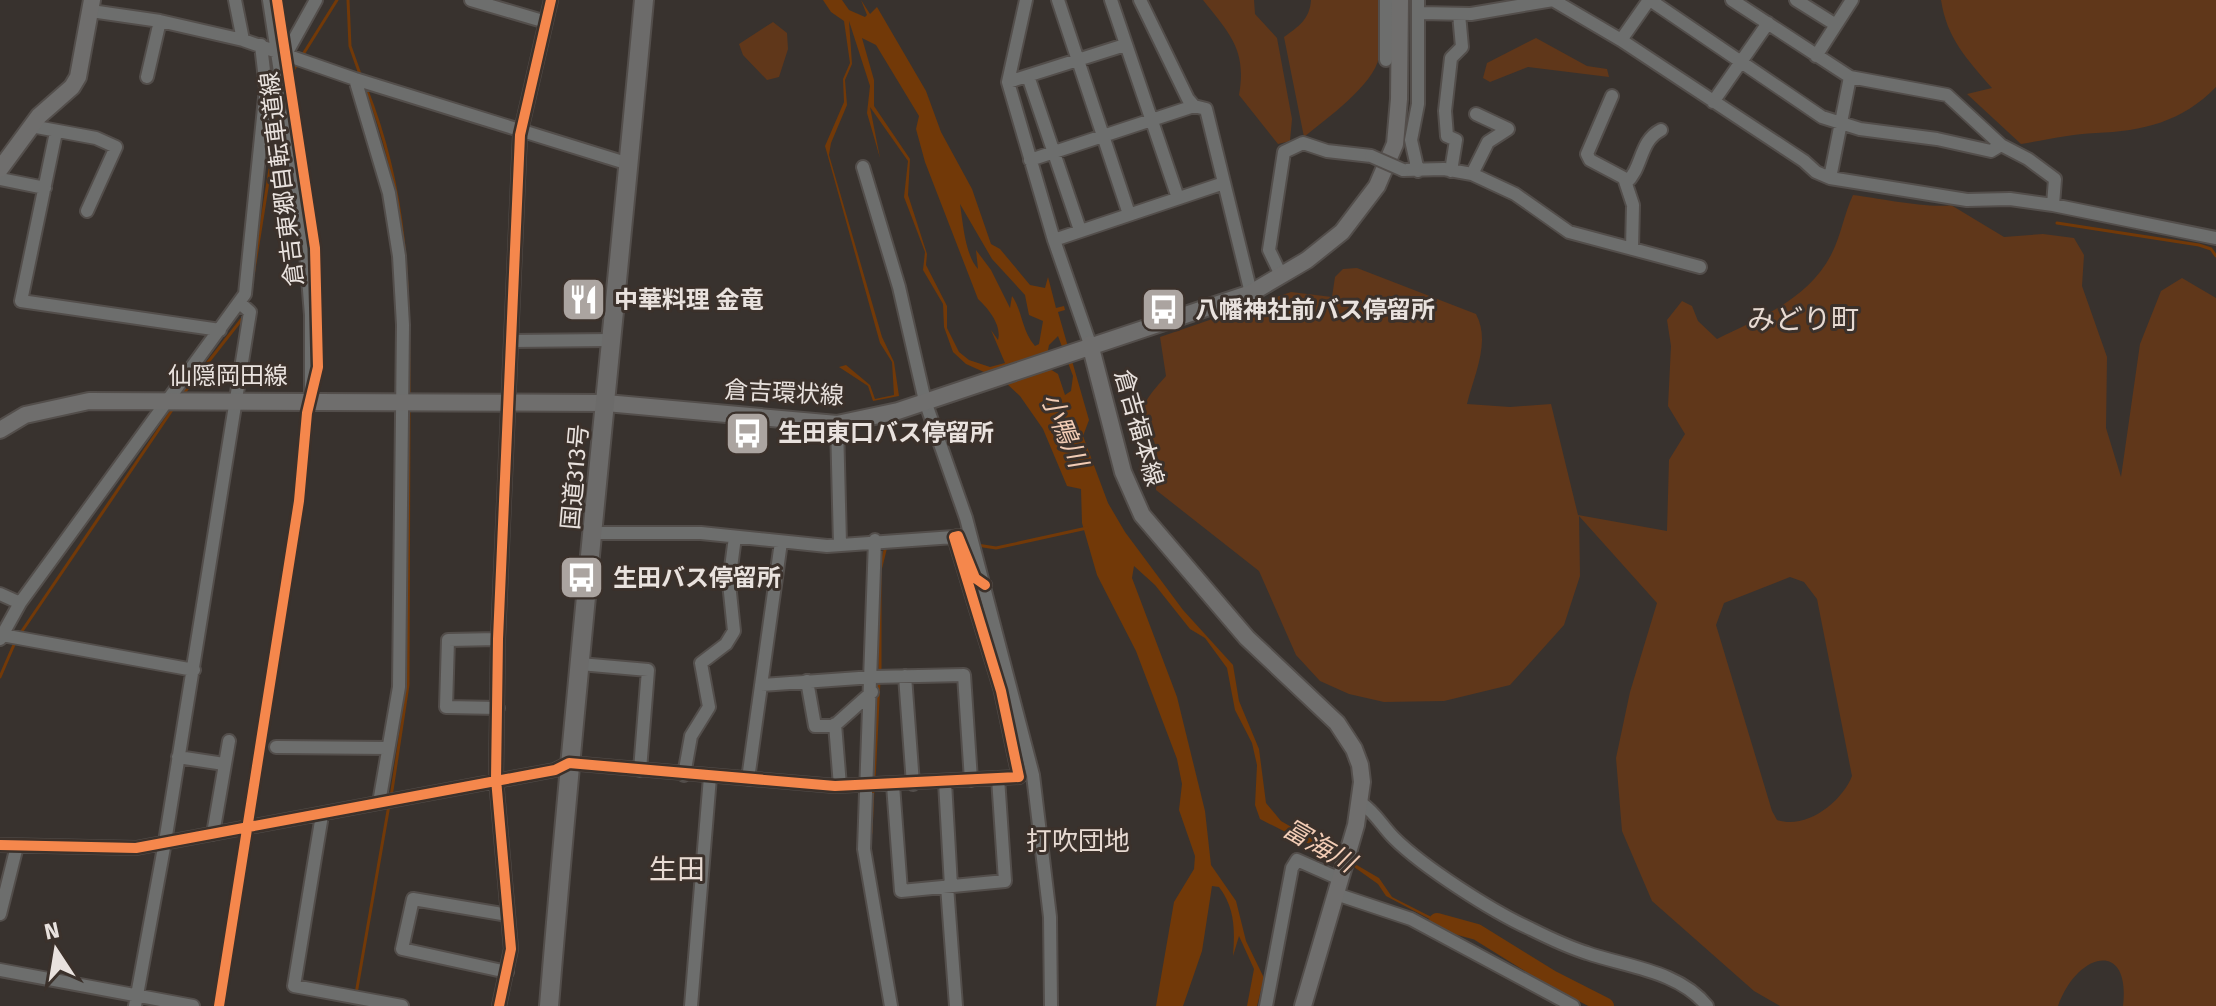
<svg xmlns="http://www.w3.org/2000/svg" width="2216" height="1006" viewBox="0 0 2216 1006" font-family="'Fira Sans','Noto Sans JP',sans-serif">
	<rect width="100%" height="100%" fill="#38322e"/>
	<!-- green -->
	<path fill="#60371a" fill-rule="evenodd" d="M1203 0H1254L1255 14 1277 38 1292 119 1290 141 1278 144 1239 95C1247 50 1230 34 1203 0Z
		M1311 0H1378L1379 57C1374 85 1326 119 1304 137L1284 37C1298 27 1310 19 1311 0Z
		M1941 0H2216V87C2182 122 2143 131 2096 133 2071 134 2045 140 2021 144L1967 94 1992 88C1967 59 1947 39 1941 0Z
		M773 22 787 33 788 49 779 77 767 80 743 55 739 44Z
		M1536 38 1587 66 1607 69 1609 77 1528 67 1490 82 1483 78 1487 63Z
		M1853 195C1878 198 1930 209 1951 205L2004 237 2043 234 2074 238 2084 255 2082 286 2107 357 2106 428 2121 477 2140 344 2161 291 2182 278 2216 298V1006H2123C2131 939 2077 952 2058 1006H1780L1754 991 1652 901 1622 831 1616 758 1630 692 1657 603 1579 516 1580 576 1564 625 1510 685 1444 701 1384 702 1349 694 1320 681 1296 655 1259 571 1156 490C1156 476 1159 457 1155 444 1142 405 1136 410 1166 376L1160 337 1291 292 1332 297 1335 277 1343 269 1357 268 1476 314C1491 342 1474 375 1467 404L1510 407 1551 404 1578 515 1667 531 1669 460 1685 434 1668 406 1671 346 1667 320 1682 301 1692 306 1698 321 1717 339C1760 318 1808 299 1831 255 1841 236 1844 214 1853 195ZM1790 577 1804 582 1817 599 1852 776C1842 802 1806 830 1777 820L1772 811 1716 625 1724 603Z"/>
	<!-- water -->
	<path fill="#723908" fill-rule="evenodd" d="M823 0H842L849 10 865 17 867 15 861 0 870 14 877 7 926 91 941 132 972 189 991 244 1000 249 1030 285 1045 288 1048 277 1056 308 1064 306 1065 310 1058 312 1089 420 1083 436 1108 503 1125 532 1183 610 1233 665 1239 701 1259 749 1266 803 1281 821 1379 878 1392 897 1455 929 1454 932 1386 896 1378 884 1354 867 1260 819 1255 805 1257 765 1252 743 1235 710 1227 668 1205 638 1190 629 1155 585 1134 566 1132 578 1177 697 1205 811 1211 865 1236 901 1246 941 1264 978 1257 1006H1247L1254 969 1239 936 1233 956C1235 930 1235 908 1219 887L1212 886 1202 951 1183 1006H1156L1174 902 1194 869 1195 856 1179 810 1182 784 1177 759 1136 651 1097 575 1082 523 1081 489 1067 486 1043 429 1020 396 1004 381 966 364 953 352 944 327 943 304 923 270 925 252 904 197 908 161 870 107 880 158 867 113 870 86 849 21 852 64 845 80 847 105 831 143 829 155 882 337 894 362 899 396 873 401 868 386 839 367 846 365 870 385 875 399 894 395 892 362 880 343 825 146 844 102 843 79 850 63 844 21 831 12ZM862 38 876 45 919 116 916 129 925 162 978 299C989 309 1002 326 998 340L991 330 1005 363 990 367 969 360 959 352 947 328V306L926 265 927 254 908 195 910 159 874 106V80ZM960 204 992 259 1025 295 1029 315 1043 321 1039 344 1035 346C1021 329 1023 312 1012 296L1010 308 991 270 976 250 978 269C965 255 963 223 960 204ZM1058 336 1073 376 1071 391 1065 395 1058 374 1045 366 1049 345Z"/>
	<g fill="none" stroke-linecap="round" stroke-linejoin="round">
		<!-- stream -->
		<path stroke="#723908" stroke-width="3" d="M348 0 350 46 361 77
			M302 56 337 0
			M285 83 298 63
			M366 88C408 194 409 284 409 395
			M2057 223 2199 245 2211 249 2216 256
			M253 276 280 106
			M183 394 245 315
			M977 545 996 548 1087 528
			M20 634 172 410
			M880 673V571L886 546
			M0 677 16 640
			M874 781 879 681
			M391 797 408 685 409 407
			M871 833 873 789
			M356 994 389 805"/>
		<!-- river -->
		<path stroke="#723908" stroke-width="16" d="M1437 921 1477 932 1553 979 1606 1006"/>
		<defs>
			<path id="minor" d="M235 0 243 40
				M269 0 304 229 311 315V401
				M471 0 546 22
				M1026 0 1008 82 1054 240 1090 344
				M1058 0 1129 214
				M1111 0 1178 198
				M1140 0 1188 99 1194 106 1206 109 1251 293
				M1553 0 1621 40 1804 161 1816 172 1830 178 1967 200 2010 199 2053 205 2216 238
				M1650 0 1822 117 1860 129 1937 139 1991 151 2001 145
				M1732 0 1850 77 1947 95 2001 145 2028 159 2055 179 2053 205
				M1796 0 1836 25
				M91 11 160 21 243 40 355 79 629 164
				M1420 13 1471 14 1553 0
				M1621 40 1649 0
				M286 54 316 0
				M1816 56 1852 0
				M1386 60V0
				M1028 76 1080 230
				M147 77 160 21
				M355 79 389 193 399 256 403 325 399 687 379 803
				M1008 82 1125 45
				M1612 96 1587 154 1590 160 1624 178 1633 205 1632 249
				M1713 102 1768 23
				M31 126 96 138 116 147 87 211
				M56 132 21 301 220 330
				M1030 160 1194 106
				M863 167 899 287 925 401 966 518 1033 775 1050 917 1051 1006
				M1403 170 1444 169 1472 174 1515 194 1569 232 1700 267
				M1418 171 1411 140 1418 104V0
				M1451 171 1456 140 1447 136 1445 111 1451 58 1462 47 1459 14
				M1472 174 1488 142 1508 129 1476 114
				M1830 178 1850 77
				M0 179 45 188
				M1626 183C1643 168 1639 141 1661 130
				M1054 240 1224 183
				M1281 275 1269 250 1284 152 1303 143 1327 151 1371 156
				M511 341 611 340
				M837 424 840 544
				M594 533H701L827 546 954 537
				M875 540 864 849 891 1006
				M0 594 20 603
				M2 635 194 670
				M0 639 20 603 245 294 266 88 261 45
				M580 664 648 670 640 770
				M905 676 913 784
				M807 681 815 726H834L872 692
				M761 685 873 677 964 675 971 780
				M498 708 446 707 448 640 498 639
				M835 724 840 786
				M276 747 388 748
				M178 757 224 764
				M684 775 691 736 709 707 701 663 726 644 734 631 729 583 735 537
				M748 779 781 542
				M945 782 951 886
				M893 785 901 891 1005 881 998 778
				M1361 803C1376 813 1381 825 1394 838 1423 867 1493 912 1531 929 1549 938 1568 947 1587 953 1628 967 1679 971 1707 1006
				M322 815 294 986 402 1006
				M213 834 229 741
				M0 845 136 848 555 770 569 763 835 786 1019 777 1001 691 954 537 958 536 975 578 985 585
				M947 886 956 1006
				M1336 894 1411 919 1573 1006
				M0 914 17 846
				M0 970 193 1006
				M507 972 402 949 413 899 508 915
				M135 1006 165 842 250 312 240 303
				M499 1006 511 949 496 779 498 639 520 135 551 0
				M691 1006 710 777
				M1266 1006 1292 868 1297 860 1340 879"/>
			<path id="major" d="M0 169 39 116 72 87 78 77 92 0
				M1090 344 1123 472 1142 515 1247 638 1337 723 1354 749 1360 765 1362 782 1356 825 1303 1006
				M0 430 25 415 89 401 606 403 837 424 898 411 1251 293 1307 260 1342 232 1377 186 1395 144 1399 99 1400 0"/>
			<path id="highway" d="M549 1006C576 671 613 336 644 0"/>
		</defs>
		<!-- minor casing -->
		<use href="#minor" stroke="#534e4b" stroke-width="16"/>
		<!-- major casing -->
		<use href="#major" stroke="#534e4b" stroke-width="20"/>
		<!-- highway casing -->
		<use href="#highway" stroke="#534e4b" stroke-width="22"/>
		<!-- minor -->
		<use href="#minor" stroke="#6d6e6d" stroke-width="12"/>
		<!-- major -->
		<use href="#major" stroke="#6f6e6d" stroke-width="16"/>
		<!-- highway -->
		<use href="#highway" stroke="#6c6b6a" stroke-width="18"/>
		<defs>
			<path id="minor-bridge" d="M1371 156 1403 170"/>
		</defs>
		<!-- minor-bridge casing -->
		<use href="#minor-bridge" stroke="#534e4b" stroke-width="16" stroke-linecap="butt"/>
		<!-- minor-bridge -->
		<use href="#minor-bridge" stroke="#6d6e6d" stroke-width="12"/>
		<defs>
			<path id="cycleway" d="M0 845 136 848 555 770 569 763 835 786 1019 777 1001 691 954 537 958 536 975 578 985 585
				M219 1006 299 501 307 413 318 367 315 248 277 0
				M499 1006 511 949 496 779 498 639 520 135 551 0"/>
		</defs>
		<!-- cycleway casing -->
		<use href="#cycleway" stroke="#3b312b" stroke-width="15"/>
		<!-- cycleway -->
		<use href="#cycleway" stroke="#f5874c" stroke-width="10"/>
	</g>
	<!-- icons -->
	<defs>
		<symbol id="restaurant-square" viewBox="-11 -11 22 22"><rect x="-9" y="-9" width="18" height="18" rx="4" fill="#aba4a0" stroke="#3b312b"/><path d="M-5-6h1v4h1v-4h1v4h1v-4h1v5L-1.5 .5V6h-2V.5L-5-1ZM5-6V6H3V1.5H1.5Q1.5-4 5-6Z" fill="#fff"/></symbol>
		<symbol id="bus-square" viewBox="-11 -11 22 22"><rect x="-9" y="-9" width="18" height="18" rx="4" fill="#aba4a0" stroke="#3b312b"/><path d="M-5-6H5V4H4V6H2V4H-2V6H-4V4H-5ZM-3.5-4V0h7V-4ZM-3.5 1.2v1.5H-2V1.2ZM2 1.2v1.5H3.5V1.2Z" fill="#fff"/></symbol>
	</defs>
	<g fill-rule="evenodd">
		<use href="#restaurant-square" x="558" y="274" width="51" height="51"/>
		<use href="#bus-square" x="1138" y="284" width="51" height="51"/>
		<use href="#bus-square" x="722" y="408" width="51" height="51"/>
		<use href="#bus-square" x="556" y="552" width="51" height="51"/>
	</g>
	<g text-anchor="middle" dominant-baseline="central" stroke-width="6" stroke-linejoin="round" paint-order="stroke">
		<!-- street labels -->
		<g font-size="24" fill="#e9e2de" stroke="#3b312b">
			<text transform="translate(282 179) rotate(-97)">倉吉東郷自転車道線</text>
			<text x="228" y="376">仙隠岡田線</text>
			<text transform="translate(784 393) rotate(3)">倉吉環状線</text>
			<text transform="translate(1139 428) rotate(74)">倉吉福本線</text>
			<text transform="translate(575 477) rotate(-85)">国道313号</text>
		</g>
		<!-- poi labels -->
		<g font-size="24" font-weight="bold" fill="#e9e2de" stroke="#3b312b" text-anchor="start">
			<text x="614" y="300">中華料理 金竜</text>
			<text x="1195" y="310">八幡神社前バス停留所</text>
			<text x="778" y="433">生田東口バス停留所</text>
			<text x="613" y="578">生田バス停留所</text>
		</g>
		<!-- water labels -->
		<g font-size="26" font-style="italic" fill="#f2ccb5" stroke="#3b312b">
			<text transform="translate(1064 430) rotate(67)">小鴨川</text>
			<text transform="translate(1319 846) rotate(30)">富海川</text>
		</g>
		<!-- neighbourhood labels -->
		<g font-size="26" fill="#e7dad2" stroke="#3b312b">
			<text x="1078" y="841">打吹団地</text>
		</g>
		<!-- quarter labels -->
		<g font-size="28" fill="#e7dad2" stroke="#3b312b">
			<text x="1803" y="319">みどり町</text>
			<text x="677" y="869">生田</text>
		</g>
	</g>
	<!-- north arrow -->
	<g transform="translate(56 950) rotate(348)" stroke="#3b312b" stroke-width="6" paint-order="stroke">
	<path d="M0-6L14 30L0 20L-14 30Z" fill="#e9e2de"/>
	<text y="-12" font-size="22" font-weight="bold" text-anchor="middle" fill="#e9e2de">N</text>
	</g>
</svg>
